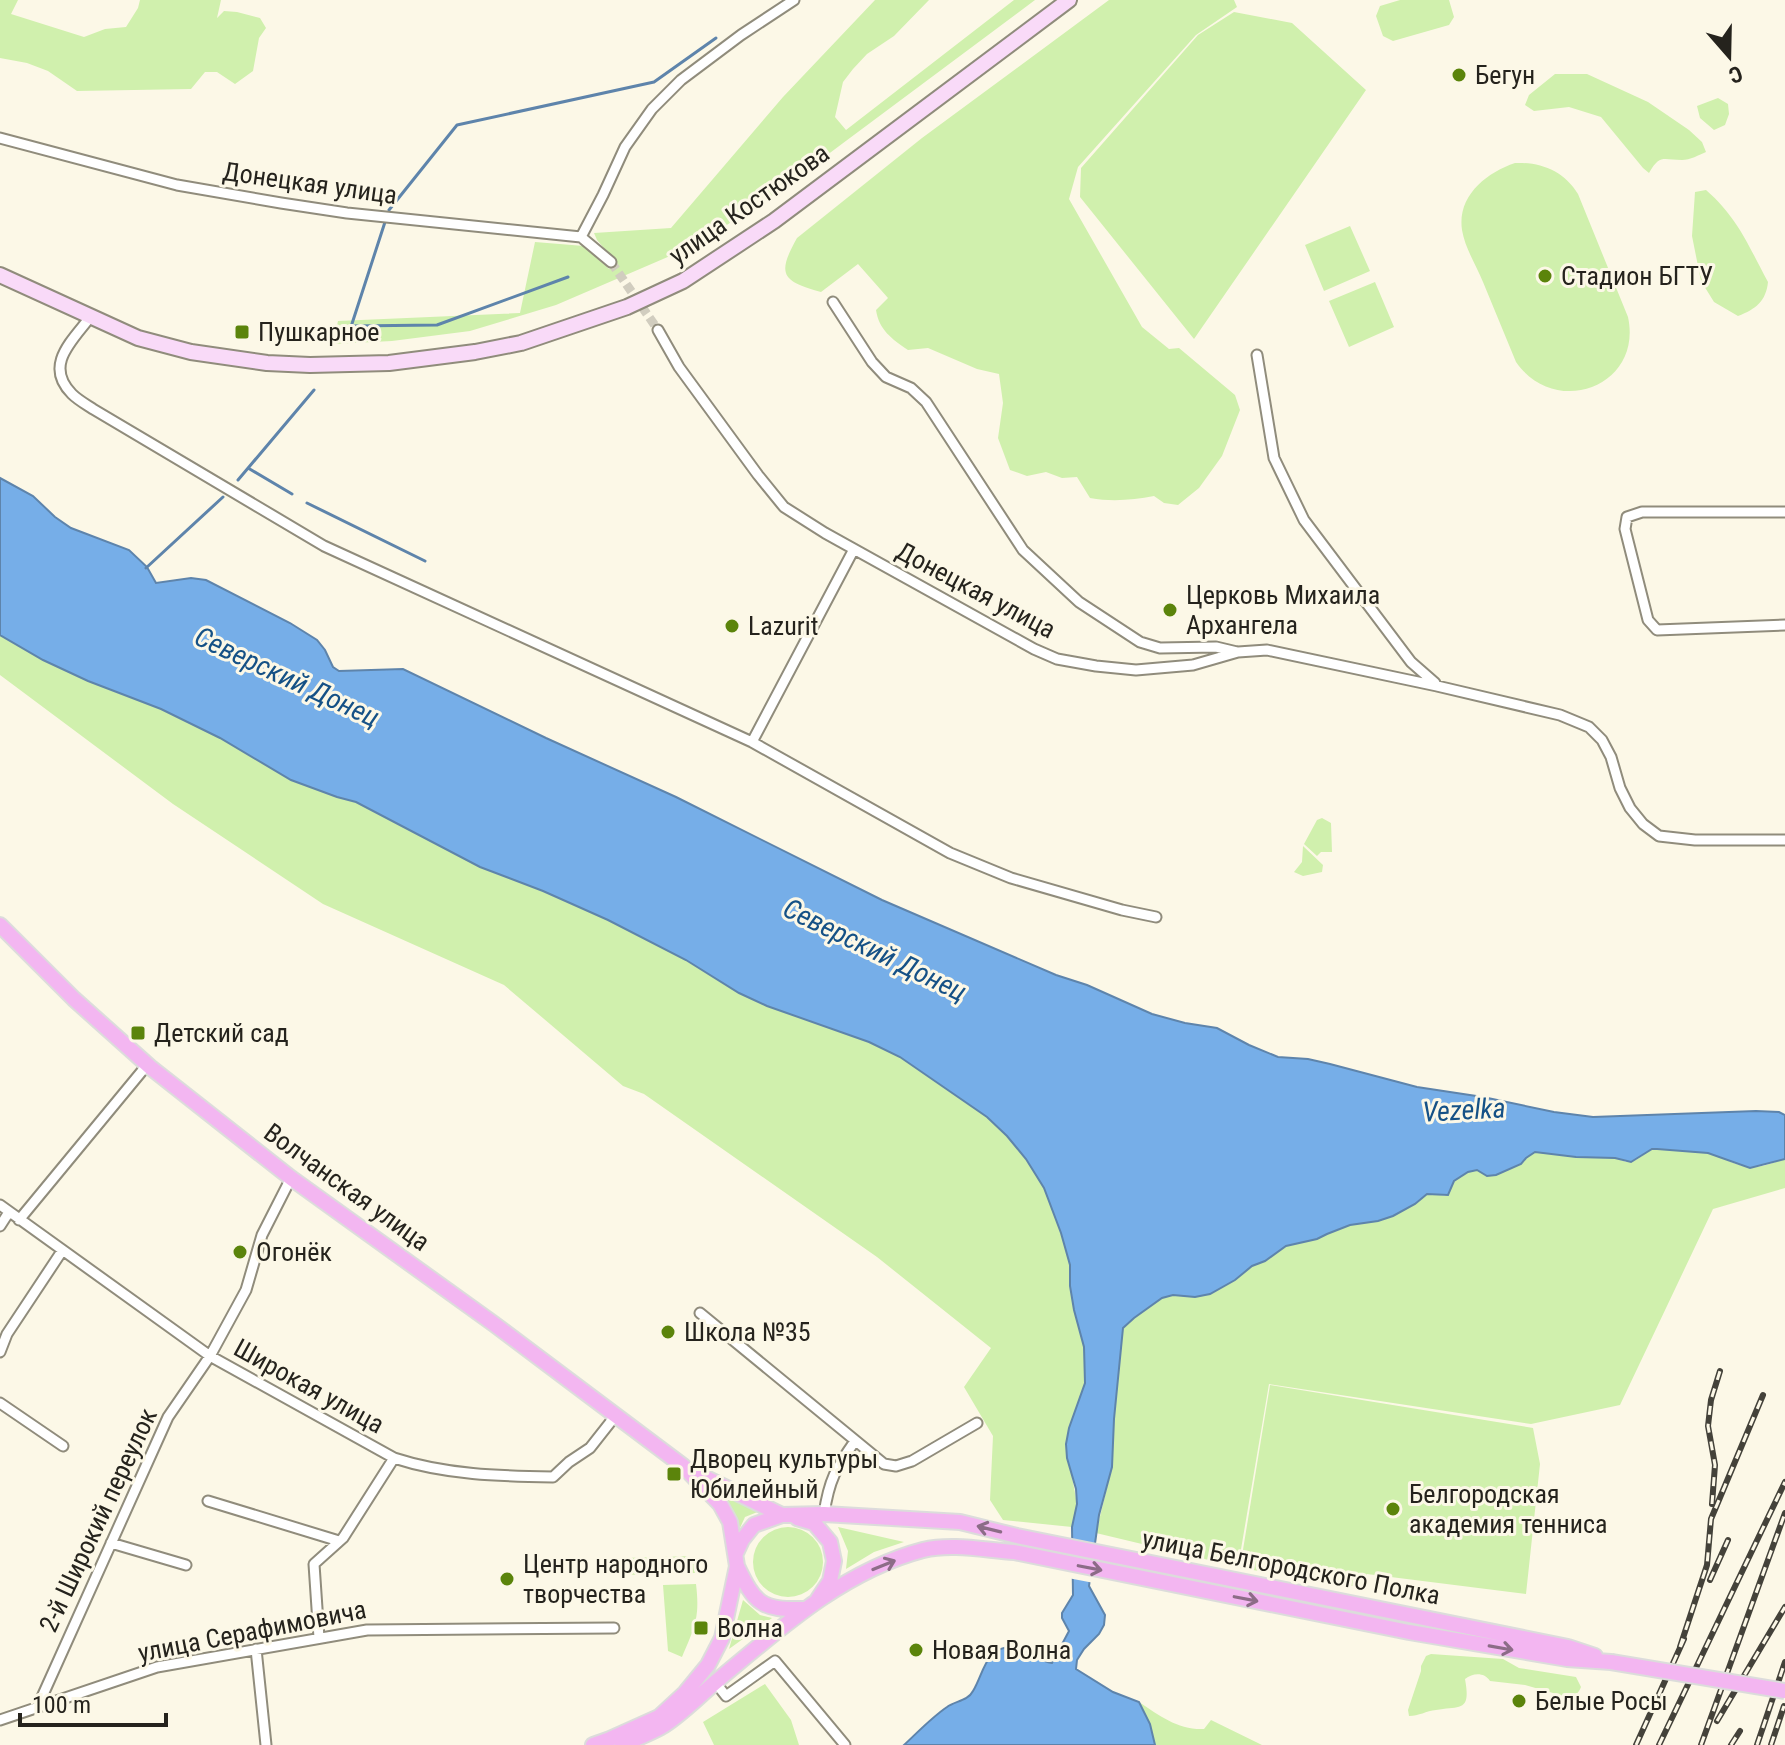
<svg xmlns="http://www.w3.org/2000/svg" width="1785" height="1745" viewBox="0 0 1785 1745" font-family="'Roboto Condensed',sans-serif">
	<rect width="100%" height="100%" fill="#fcf8e7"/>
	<!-- green -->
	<path fill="#d0f0ad" d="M0 0H18L11 14 84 37 105 29 126 27 138 8 140 0H221L217 18 224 11 237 12 260 18 266 28 259 38 253 71 235 84 217 72H205L191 89 77 91 48 71 27 63 0 58Z
		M875 0H929L894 36 867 54 853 69 843 82 835 117 846 130 1014 0H1035L764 202 691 247 556 305 470 331 392 341 333 344 338 321 520 313 535 242 584 246 609 269 616 262 597 240 594 233 671 228 783 97Z
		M1109 0H1234L1237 7 1196 35 1078 167 1069 199 1142 327 1169 349 1179 348 1235 395 1240 410 1222 456 1199 488 1178 505 1164 503 1154 496C1133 500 1112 502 1090 498L1077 477 1062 478 1046 472 1027 476 1010 470 998 438 1003 403 999 374 977 369 928 348 908 350C892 339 879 330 876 310L888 298 858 264 821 292C781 281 777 274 797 238L922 138Z
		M1400 0H1449L1454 17 1449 25 1393 41 1383 36 1376 16 1380 6Z
		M1234 12 1292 23 1366 90 1194 339 1080 197 1081 168 1198 35Z
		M1555 74H1587L1648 102 1689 130 1702 142 1706 152C1699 155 1690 160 1682 160 1663 160 1660 154 1649 173L1643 168 1601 117 1569 107 1534 111 1525 105 1529 95Z
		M1718 98 1728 104 1729 114 1725 125 1714 130 1700 118 1697 106Z
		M1515 163C1541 162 1564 171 1578 194L1628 317C1643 386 1556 419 1516 362 1505 335 1494 309 1483 282 1476 265 1465 248 1462 230 1457 196 1486 173 1515 163Z
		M1706 190C1738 218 1748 245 1768 282 1766 301 1756 309 1738 316L1714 302 1701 281 1692 236 1695 192Z
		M1350 226 1370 271 1324 291 1305 245Z
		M1375 282 1394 327 1349 347 1329 301Z
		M0 635 43 660 110 690 161 709 220 738 291 780 337 797 356 802 480 867 543 891 608 920 686 960 739 993 767 1006 869 1042 900 1057 987 1117 1007 1136 1026 1159 1044 1188 1061 1233 1070 1265V1286L1074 1310 1084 1346 1085 1383 1069 1428 1066 1444 1077 1504 1072 1527 1003 1520 990 1500 993 1436 964 1387 991 1348 877 1257 644 1094 623 1086 504 985 323 904 173 804 0 675Z
		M1322 818 1331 823 1332 852H1321L1317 856 1304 844 1317 820Z
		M1303 846 1323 865 1322 872 1303 876 1294 872 1302 862Z
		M1652 1149C1665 1148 1697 1151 1710 1154 1725 1158 1739 1168 1754 1167 1764 1167 1775 1162 1785 1159V1188L1713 1209 1620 1405 1531 1424 1269 1384 1238 1567 1096 1533 1112 1467 1114 1419 1123 1328 1134 1318 1162 1298 1173 1295 1195 1297 1210 1294 1235 1280 1252 1266 1265 1261 1285 1246 1317 1239 1327 1234 1350 1225 1378 1221 1393 1216 1415 1204 1427 1194 1432 1193 1445 1196C1451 1191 1450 1187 1454 1181 1460 1174 1469 1172 1477 1170L1487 1176 1496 1175 1521 1164 1526 1158 1535 1152 1576 1157 1615 1158 1626 1162 1636 1160Z
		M1270 1385 1533 1428 1540 1464 1526 1594 1367 1574 1365 1588 1240 1568Z
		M724 1495 760 1511 745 1517 740 1528 734 1512Z
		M838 1527 904 1542 874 1552 846 1569 848 1551Z
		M753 1562a35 35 0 1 1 70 0a35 35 0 1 1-70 0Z
		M694 1556 695 1573 624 1575V1558Z
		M696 1584C700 1617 695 1627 682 1657L668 1651 663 1585Z
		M743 1600 760 1615 772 1618 729 1649Z
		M1431 1654 1503 1659 1519 1668 1576 1677 1581 1687C1578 1694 1575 1696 1567 1697L1525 1685 1490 1681C1484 1672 1473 1673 1465 1679 1471 1712 1461 1706 1436 1710 1426 1711 1419 1716 1409 1716L1408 1710 1421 1671V1666L1426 1656Z
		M765 1684 791 1720 799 1745H714L703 1722Z
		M1139 1702C1160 1716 1178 1730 1204 1729L1211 1720 1262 1745H1155L1150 1724Z"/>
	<!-- water -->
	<path fill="#76aee8" stroke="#5e84ab" stroke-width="2" d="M0 478 33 496 55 517 71 528 129 550 147 567 156 583 191 578 206 580 290 623 317 640 325 650 333 667 339 671 403 669 546 738 676 797 882 900 1056 975 1087 985 1152 1014 1185 1023 1217 1028 1249 1045 1278 1057 1308 1059 1330 1064 1417 1087 1483 1097 1554 1112 1593 1117 1756 1111 1779 1112 1785 1115V1159L1750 1168 1708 1153 1657 1149H1652L1631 1162 1615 1158 1576 1157 1535 1152 1526 1158 1521 1164 1496 1175 1487 1176 1477 1170 1468 1172 1454 1181 1448 1195 1427 1194 1415 1204 1393 1216 1378 1221 1350 1225 1327 1234 1317 1239 1286 1246 1265 1261 1252 1266 1235 1280 1210 1294 1195 1297 1173 1295 1162 1298 1134 1318 1123 1328 1114 1419 1112 1467 1099 1515 1089 1586 1105 1615 1104 1625 1099 1634 1084 1649 1077 1660 1076 1669 1113 1692 1139 1702 1150 1724 1155 1745H904C918 1732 931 1718 947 1707 955 1701 968 1701 973 1691 984 1673 985 1647 1012 1647 1028 1647 1037 1661 1052 1663L1069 1631 1062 1618V1613L1073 1595 1072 1527 1077 1504 1076 1489 1067 1458 1066 1444 1069 1428 1085 1383 1084 1347 1074 1310 1070 1286V1265L1061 1233 1044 1188 1026 1159 1007 1136 987 1117 900 1057 869 1042 767 1006 739 993 686 960 608 920 543 891 480 867 356 802 337 797 291 780 220 738 161 709 88 681 43 660 0 635Z"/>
	<!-- pier -->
	<path fill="#fcf8e7" d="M1068 1540 1098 1546 1094 1583 1068 1578Z"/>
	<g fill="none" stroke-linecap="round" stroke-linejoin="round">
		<!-- stream -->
		<path stroke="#5e84ab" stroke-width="3" d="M389 210 457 125 654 82 716 38
			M351 326 437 325 568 277
			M348 336 385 222
			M248 468 292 494
			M238 480 314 390
			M307 503 425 561
			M146 568 223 497"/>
		<!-- street-tunnel -->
		<path stroke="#d1cdbf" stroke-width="9" stroke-dasharray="9 4.5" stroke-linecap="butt" d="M611 262 658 330"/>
		<defs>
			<path id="street" d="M0 138 177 185 281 203 347 213 581 237 611 262
				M581 237 603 195 625 147 652 109 681 80 741 35 794 0
				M833 302 872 362 886 377 911 388 926 402 1023 550 1079 602 1140 642 1160 648 1216 647 1237 652
				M91 316C73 340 43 365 72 394 78 400 87 405 93 409L324 546 752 742 854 549
				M658 330 679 367 758 475 784 507 825 533 1034 649 1057 659 1096 666 1136 670 1193 665 1238 652 1267 650 1437 686 1560 715 1589 727 1602 740 1611 757 1620 788 1630 808 1643 824 1659 836 1695 840H1785
				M1257 355 1274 458 1304 520 1411 662 1435 683
				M1785 512H1642L1627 517 1625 529 1648 620 1657 630 1785 625
				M752 742 950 853 1011 878 1122 910 1156 917
				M0 1205 210 1356 394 1458C446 1475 499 1476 553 1477L569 1462 590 1448 616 1415
				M19 1220 147 1065
				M0 1226 9 1212
				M700 1313 884 1464 896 1466 912 1461 977 1423
				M0 1352 7 1334 62 1251
				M0 1403 63 1446
				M208 1501 339 1541
				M824 1514C829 1480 836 1468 855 1441
				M111 1543 186 1565
				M319 1638 314 1564 343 1538 394 1458
				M256 1649 266 1745
				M715 1682 726 1696 775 1661 845 1745
				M37 1708 168 1417 210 1356 246 1290 262 1235 291 1178
				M0 1720 157 1667 367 1630 614 1628"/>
			<path id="secondary" d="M0 275 138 338 191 352 267 363 310 365 389 363 475 352 521 343 627 307 683 281 774 221 1069 0"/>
			<path id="primary" d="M0 925 74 999 150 1067 291 1178 494 1324 683 1466 720 1504 730 1522 737 1566 722 1638 708 1665 685 1693 659 1717 610 1739 593 1745
				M692 1471 782 1515
				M797 1518 814 1523 830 1542 834 1561 830 1581 818 1599
				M736 1553 742 1540 754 1525 782 1515 824 1514 960 1522 1017 1536 1568 1647 1595 1656
				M737 1566C755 1604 761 1610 804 1609
				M622 1745C635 1739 648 1734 661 1727 680 1716 700 1695 718 1680 779 1629 843 1571 923 1550 952 1543 984 1550 1014 1552L1409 1632 1567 1659 1611 1662"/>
		</defs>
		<!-- street casing -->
		<use href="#street" stroke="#908c7c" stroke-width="13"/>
		<!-- secondary casing -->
		<use href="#secondary" stroke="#908c7c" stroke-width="18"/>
		<!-- primary casing -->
		<use href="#primary" stroke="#dcdcdb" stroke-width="18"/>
		<!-- street -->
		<use href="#street" stroke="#fff" stroke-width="9"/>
		<!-- secondary -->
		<use href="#secondary" stroke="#f9daf8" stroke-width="14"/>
		<!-- primary -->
		<use href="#primary" stroke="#f3b6f1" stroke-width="14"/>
		<defs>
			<path id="rail" d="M1712 1504 1715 1465 1708 1426 1711 1400 1720 1371
				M1710 1580 1728 1540
				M1680 1647 1707 1565 1711 1519 1763 1395
				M1717 1721 1785 1607
				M1636 1745 1684 1639
				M1659 1745 1785 1482
				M1701 1745 1785 1513
				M1731 1745 1740 1731
				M1757 1745 1785 1662
				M1771 1745 1784 1706"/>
		</defs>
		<!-- rail casing -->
		<use href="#rail" stroke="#44423a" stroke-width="6"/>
		<!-- rail -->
		<use href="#rail" stroke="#fcf8e7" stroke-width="3" stroke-dasharray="9" stroke-linecap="butt"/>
		<defs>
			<path id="primary-bridge" d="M1611 1662 1785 1691"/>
		</defs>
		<!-- primary-bridge casing -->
		<use href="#primary-bridge" stroke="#dcdcdb" stroke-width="18" stroke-linecap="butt"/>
		<!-- primary-bridge -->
		<use href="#primary-bridge" stroke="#f3b6f1" stroke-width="14"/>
	</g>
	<!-- one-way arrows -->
	<defs><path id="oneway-shaft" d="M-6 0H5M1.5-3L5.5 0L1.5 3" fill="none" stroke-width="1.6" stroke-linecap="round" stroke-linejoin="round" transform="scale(2)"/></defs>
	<g stroke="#8c6c87">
		<use href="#oneway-shaft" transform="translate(989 1529) rotate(-166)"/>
		<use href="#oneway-shaft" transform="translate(884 1565) rotate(-22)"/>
		<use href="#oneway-shaft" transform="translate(1090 1568) rotate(11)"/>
		<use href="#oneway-shaft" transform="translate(1246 1599) rotate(11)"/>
		<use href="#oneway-shaft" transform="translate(1501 1648) rotate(10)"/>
	</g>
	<!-- markers -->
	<g fill="#5b840b" stroke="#fcf8e7" stroke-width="3">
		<circle cx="1459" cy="75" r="8"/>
		<circle cx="1545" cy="276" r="8"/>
		<rect x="234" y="324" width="16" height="16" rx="4"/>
		<circle cx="1170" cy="610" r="8"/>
		<circle cx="732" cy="626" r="8"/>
		<rect x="130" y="1025" width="16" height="16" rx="4"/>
		<circle cx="240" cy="1252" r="8"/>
		<circle cx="668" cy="1332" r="8"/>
		<rect x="666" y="1466" width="16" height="16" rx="4"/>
		<circle cx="1393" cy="1509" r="8"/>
		<circle cx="507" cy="1579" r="8"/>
		<rect x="693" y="1620" width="16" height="16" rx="4"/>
		<circle cx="916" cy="1650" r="8"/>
		<circle cx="1519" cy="1701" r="8"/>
	</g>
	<g text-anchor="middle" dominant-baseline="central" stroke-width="6" stroke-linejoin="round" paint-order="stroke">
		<!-- poi labels -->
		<g font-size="26" fill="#25231d" stroke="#fcf8e7" text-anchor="start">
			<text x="1475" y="75">Бегун</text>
			<text x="1561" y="276">Стадион БГТУ</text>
			<text x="258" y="332">Пушкарное</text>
			<text x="1186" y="595">Церковь Михаила<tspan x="1186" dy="30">Архангела</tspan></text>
			<text x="748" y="626">Lazurit</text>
			<text x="154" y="1033">Детский сад</text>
			<text x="256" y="1252">Огонёк</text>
			<text x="684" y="1332">Школа №35</text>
			<text x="690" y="1459">Дворец культуры<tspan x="690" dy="30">Юбилейный</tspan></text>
			<text x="1409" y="1494">Белгородская<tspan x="1409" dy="30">академия тенниса</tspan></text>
			<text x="523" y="1564">Центр народного<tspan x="523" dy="30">творчества</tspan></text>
			<text x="717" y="1628">Волна</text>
			<text x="932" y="1650">Новая Волна</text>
			<text x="1535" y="1701">Белые Росы</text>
		</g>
		<!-- street labels -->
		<g font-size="26" fill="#25231d" stroke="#fcf8e7">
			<text transform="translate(310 183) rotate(8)">Донецкая улица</text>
			<text transform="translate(749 204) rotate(-35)">улица Костюкова</text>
			<text transform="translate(976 590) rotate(28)">Донецкая улица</text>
			<text transform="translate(347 1187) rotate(36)">Волчанская улица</text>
			<text transform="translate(309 1386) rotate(29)">Широкая улица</text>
			<text transform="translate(98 1520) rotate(-65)">2-й Широкий переулок</text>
			<text transform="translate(1291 1567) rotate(11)">улица Белгородского Полка</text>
			<text transform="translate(252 1631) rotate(-11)">улица Серафимовича</text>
		</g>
		<!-- water labels -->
		<g font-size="28" font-style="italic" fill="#155186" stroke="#fcf8e7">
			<text transform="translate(287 677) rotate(25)">Северский Донец</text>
			<text transform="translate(875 950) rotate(26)">Северский Донец</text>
			<text transform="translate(1464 1110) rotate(-3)">Vezelka</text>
		</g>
	</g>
	<!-- north arrow -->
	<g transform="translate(1729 56) rotate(160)" stroke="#fcf8e7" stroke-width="6" paint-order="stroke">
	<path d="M0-6L14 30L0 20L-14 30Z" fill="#25231d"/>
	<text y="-12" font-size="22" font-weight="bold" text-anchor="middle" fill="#25231d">С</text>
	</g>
	<!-- scale -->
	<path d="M20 1713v12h146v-12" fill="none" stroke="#25231d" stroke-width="4"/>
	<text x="32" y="1713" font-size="24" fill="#25231d" stroke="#fcf8e7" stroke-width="6" paint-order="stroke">100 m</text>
</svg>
